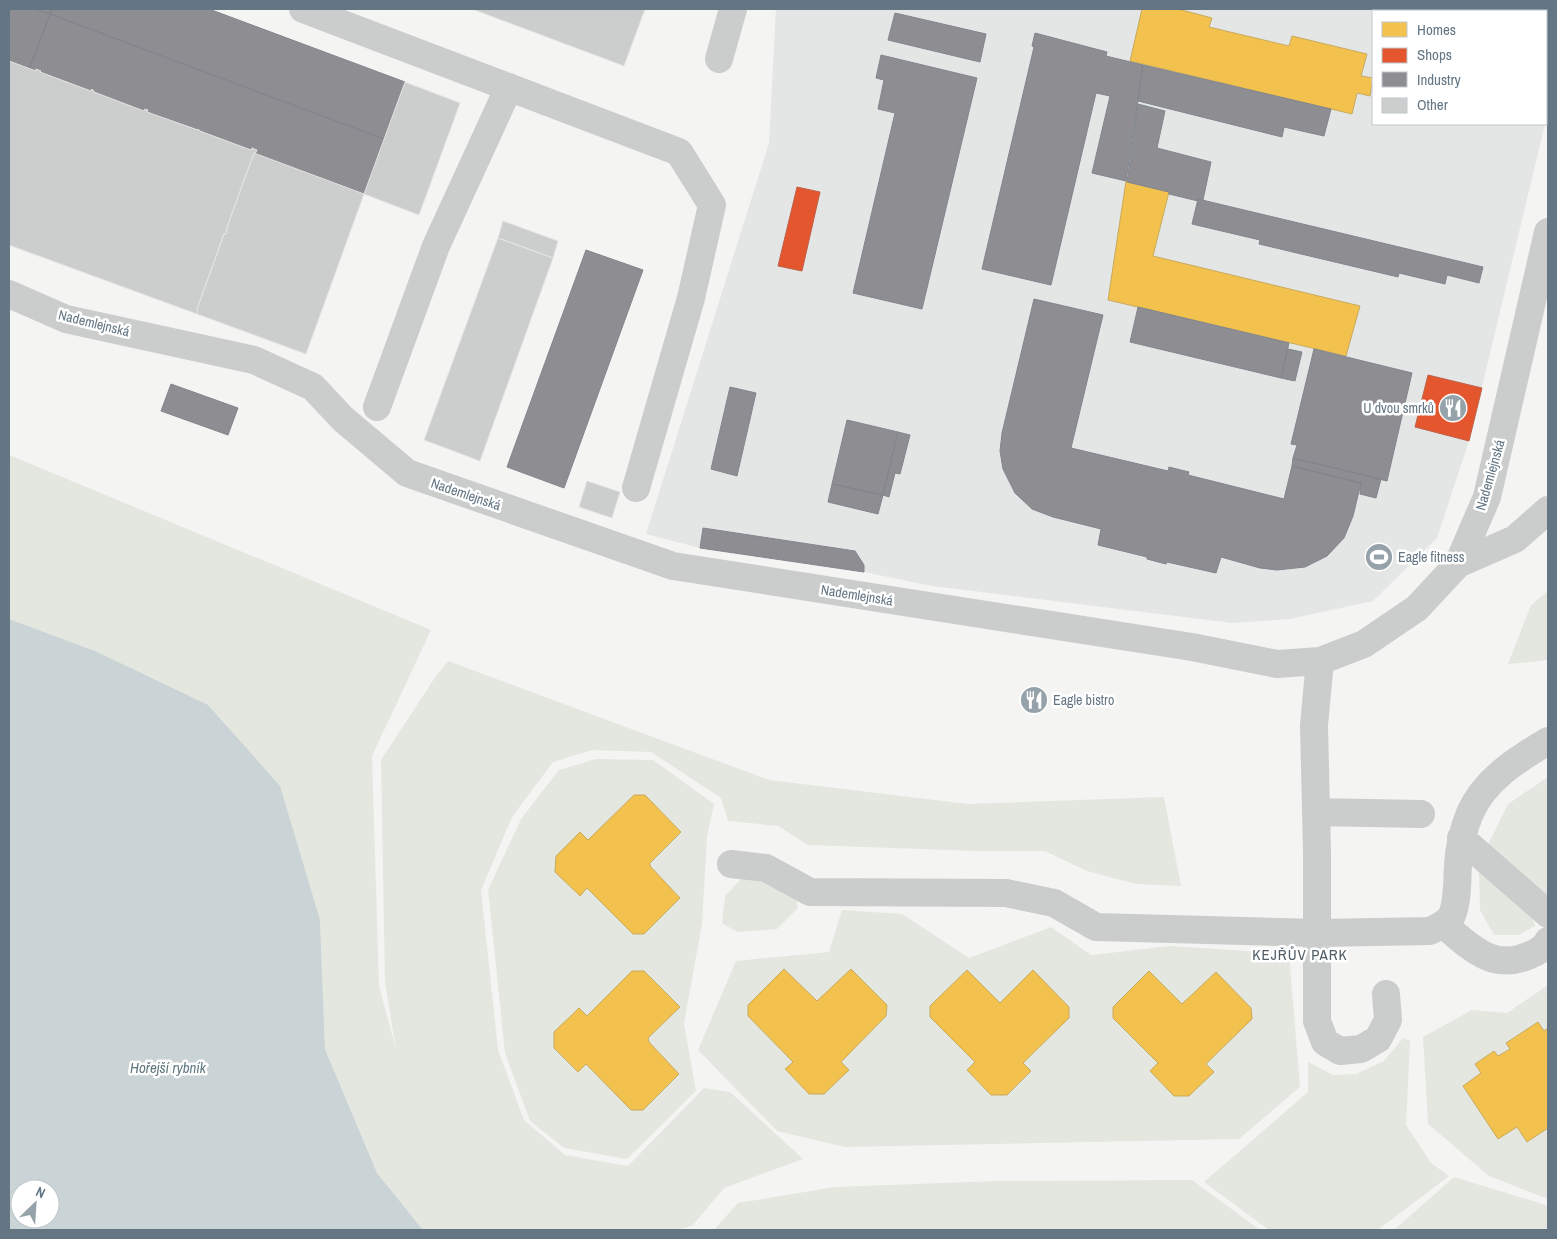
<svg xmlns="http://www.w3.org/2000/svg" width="1557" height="1239" viewBox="0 0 1557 1239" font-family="'Archivo Narrow',sans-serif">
	<rect width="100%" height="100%" fill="#f4f4f2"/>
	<!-- built -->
	<path fill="#e4e6e5" d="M776 9H1548V110L1546 120V11H1373V124H1545L1469 441 1437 538 1373 601 1290 619 1232 623 932 586 864 572 700 548 646 534 769 143Z"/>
	<!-- green -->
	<path fill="#e4e7e0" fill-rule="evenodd" d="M9 455 431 630 372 756 379 986 396 1049 385 983 381 760 438 673 448 661 769 780 968 804 1164 797 1181 886 1136 884 1087 871 1045 851H977L808 845 778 826 728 821 721 798 651 752 592 750 553 762 512 817 481 890 498 1050 524 1120 565 1155 628 1166 704 1088 730 1092 803 1159 724 1188 692 1226 677 1230H423L377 1173 325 1049 320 920 95 651 9 619Z
		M1548 591V660L1508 664 1531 605Z
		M596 759 653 760 714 804 707 837 702 924 684 1023 696 1091 627 1159 564 1148 530 1121 505 1053 488 890 521 819 559 770ZM634 795H645L681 831 650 863V866L680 898 644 934H633L587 888 579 896 555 872 556 856 580 832 588 840ZM632 971H644L679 1007 648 1038 649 1042 679 1074 643 1110 586 1064 578 1072 554 1048V1032L579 1008 587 1016Z
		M1548 777V895L1488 845 1508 804Z
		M1479 869 1530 912 1535 926 1519 935H1494L1480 910Z
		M746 874 796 898 798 908 777 929 737 932 722 923 725 896Z
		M842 910 902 914 969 958 1051 927 1091 955 1170 946 1289 954 1300 1087 1239 1139 845 1147 777 1131 698 1050 736 961 829 952ZM784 969 817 1001 851 969 886 1005V1016L841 1062 824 1094H808L785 1070 793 1062 748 1016V1005ZM967 970 1000 1003 1033 970 1069 1007V1018L1023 1063 1031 1071 1007 1095H991L968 1071 975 1062 930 1017V1006ZM1149 971 1182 1004 1216 972 1251 1008V1019L1206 1064 1214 1072 1189 1096H1174L1150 1071 1158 1063 1113 1018V1007Z
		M1548 985V1028L1544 1031 1538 1022 1506 1043 1510 1049 1498 1056 1494 1051 1475 1064 1481 1073 1463 1086 1498 1139 1517 1127 1527 1142 1548 1128V1199L1489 1176 1428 1124 1423 1037 1472 1010 1507 1013Z
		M1403 1038 1410 1041 1406 1125 1431 1163 1449 1176 1379 1229 1371 1230H1269L1204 1182 1308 1092V1062L1333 1075 1356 1074 1384 1061Z
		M1454 1177 1546 1205 1548 1204V1230H1394Z
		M1192 1180 1260 1230H714L738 1203 835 1187 997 1181Z"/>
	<!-- water -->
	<path fill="#cad3d5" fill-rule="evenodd" d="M9 619 95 651 208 705 280 786 320 920 325 1049 377 1173 423 1230H9ZM20 1189H50V1219H20Z"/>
	<!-- homes -->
	<path fill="#f2c14e" stroke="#c7aa5e" d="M1142 9H1178L1212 18 1209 27 1289 46 1292 36 1367 54 1361 76 1373 78 1370 96 1357 93 1352 114 1130 61Z
		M1443 9H1548V35L1546 34V11H1453Z
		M1126 181 1169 192 1153 256 1360 306 1346 356 1108 300Z
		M634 795H645L681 832 650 863V866L680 898 644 934H633L587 888 580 896 555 872 556 856 580 832 588 840Z
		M784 969 817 1001 851 969 887 1005 886 1016 841 1062 849 1070 824 1094H809L785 1069 793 1062 748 1016V1005Z
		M967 970 1000 1003 1033 970 1069 1007V1018L1023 1063 1031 1071 1007 1095H991L967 1070 975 1062 930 1017V1006Z
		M632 971H644L680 1007 648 1038 649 1042 679 1074 643 1110H631L586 1064 578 1072 554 1048V1032L579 1008 587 1016Z
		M1149 971 1182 1004 1216 972 1251 1008 1252 1019 1206 1064 1214 1072 1189 1096H1174L1150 1071 1158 1063 1113 1018V1007Z
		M1538 1022 1544 1031 1548 1028V1128L1527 1142 1517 1127 1498 1139 1463 1086 1481 1073 1475 1064 1494 1051 1498 1056 1510 1049 1506 1043Z"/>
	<!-- shops -->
	<path fill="#e4572e" stroke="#be6048" d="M797 187 820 192 802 271 778 266Z
		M1428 375 1482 388 1469 441 1415 427Z"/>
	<!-- industry -->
	<path fill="#8d8d92" stroke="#81868e" d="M9 9H35L50 14 29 69 9 61Z
		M35 9H52L50 14Z
		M52 9H209L405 82 384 139 50 14Z
		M895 13 986 34 980 62 888 40Z
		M50 14 384 139 364 194 255 154 257 150 252 148 251 150 200 131 198 129V130L147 112 148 110 145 109 144 111 94 92V91L92 89 91 91 40 72 41 71 29 69Z
		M1035 33 1107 52 1106 56 1143 65 1126 181 1092 173 1110 96 1096 93 1051 285 982 269 1034 47 1032 46Z
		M881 55 977 78 922 309 853 293 895 113 878 109 884 80 876 78Z
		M1143 65 1331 109 1324 136 1284 127 1282 137 1138 101Z
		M1138 104 1165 111 1157 148 1211 162 1203 200 1198 199V201L1169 194V192L1127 182Z
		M1198 199 1483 267 1479 283 1447 275 1445 284 1399 273 1398 277 1259 244 1260 240 1192 224Z
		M586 250 643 270 564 488 507 467Z
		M1034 299 1103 315 1071 448 1168 471 1169 467 1189 472 1188 475 1284 499 1292 466 1361 483 1353 516 1344 538 1327 556 1305 567 1277 570 1260 568 1221 557 1216 573 1167 562 1166 564 1147 559V557L1098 545 1101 529 1053 517 1032 509 1015 493 1003 469 1000 451 1002 433Z
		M1138 307 1289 343 1281 378 1130 342Z
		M1288 349 1302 352 1295 381 1281 378Z
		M1314 349 1412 373 1387 481 1293 458 1297 445 1291 444Z
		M171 384 238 408 228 435 161 411Z
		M730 387 756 393 737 476 711 469Z
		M847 420 898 432 883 495 832 484Z
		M898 432 910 435 900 474 895 473 889 497 883 495Z
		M1293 458 1381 479 1376 498 1360 494 1361 483 1292 466Z
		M832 484 883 495 878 514 828 502Z
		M703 528 855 551 864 565V572L700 548Z"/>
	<!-- building -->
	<path fill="#cccece" stroke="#e3e3e2" d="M472 9H645L624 66Z
		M9 61 36 71V69L41 71 40 72 91 91 92 89 94 91V92L144 111 145 109 148 110 147 112 198 130V129L200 131 251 150 252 148 257 150 255 154 254 153 226 230H227L226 234H224L197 309 198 310 197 314 9 245Z
		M405 82 460 103 419 215 364 194Z
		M254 153 364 194 306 354 197 314 198 310 197 309 224 234H226L227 230H226Z
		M503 221 558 241 553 258 498 238Z
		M498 238 553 258 480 461 424 440Z
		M587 481 620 492 612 518 579 507Z"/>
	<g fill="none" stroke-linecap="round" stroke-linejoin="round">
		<!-- minor -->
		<path stroke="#cbcdcd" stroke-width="28" d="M303 9 679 152 712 205 691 298 636 488
			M719 59 733 9
			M9 294 66 319 254 360 313 387 343 419 407 473 673 566 1192 647 1277 664 1320 661 1364 644 1417 608 1458 564 1487 497 1548 232
			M377 407 436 246 509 87
			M1458 564 1515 539 1548 510
			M1320 661 1314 725 1317 852V1021L1325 1042 1340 1051 1361 1049 1378 1039 1388 1020 1386 994
			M1316 812 1421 814
			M1461 838 1548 914
			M731 864 766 868 810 892 1006 893 1054 903 1096 927 1317 933 1430 931C1438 927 1448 923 1452 915 1458 901 1457 880 1458 865 1459 847 1463 830 1470 813 1485 779 1518 759 1548 741
			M1443 924C1470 947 1493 972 1530 955 1537 952 1545 948 1548 941"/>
	</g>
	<!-- icons -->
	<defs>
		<symbol id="restaurant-disc" viewBox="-11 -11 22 22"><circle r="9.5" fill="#96a2aa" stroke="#fff"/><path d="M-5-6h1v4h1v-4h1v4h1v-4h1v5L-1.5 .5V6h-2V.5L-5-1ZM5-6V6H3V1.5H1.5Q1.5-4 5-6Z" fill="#fff"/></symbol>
		<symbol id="stadium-disc" viewBox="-11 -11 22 22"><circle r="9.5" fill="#96a2aa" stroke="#fff"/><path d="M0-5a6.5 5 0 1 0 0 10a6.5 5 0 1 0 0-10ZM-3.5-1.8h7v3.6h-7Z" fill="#fff"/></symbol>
	</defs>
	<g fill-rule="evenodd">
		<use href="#restaurant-disc" x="1437" y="392" width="32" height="32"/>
		<use href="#stadium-disc" x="1363" y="541" width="32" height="32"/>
		<use href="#restaurant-disc" x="1018" y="684" width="32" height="32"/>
	</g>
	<g text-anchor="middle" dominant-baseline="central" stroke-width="5" stroke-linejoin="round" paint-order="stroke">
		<!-- street labels -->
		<g font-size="14" fill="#647683" stroke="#fff">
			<text transform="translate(94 323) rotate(14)">Nademlejnská</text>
			<text transform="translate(1490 475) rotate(-74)">Nademlejnská</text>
			<text transform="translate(466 494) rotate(19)">Nademlejnská</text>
			<text transform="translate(857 595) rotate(9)">Nademlejnská</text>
		</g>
		<!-- poi labels -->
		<g font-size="14" fill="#647683" stroke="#fff" text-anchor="start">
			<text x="1434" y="408" text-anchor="end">U dvou smrků</text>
			<text x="1398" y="557">Eagle fitness</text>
			<text x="1053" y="700">Eagle bistro</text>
		</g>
		<!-- neighbourhood labels -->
		<g font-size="15" letter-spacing="1" fill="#525f68" stroke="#fff">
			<text x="1300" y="954">KEJŘŮV PARK</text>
		</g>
		<!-- water labels -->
		<g font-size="15" font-style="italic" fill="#5f7880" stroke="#fff">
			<text x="168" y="1067">Hořejší rybník</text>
		</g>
	</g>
	<!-- border -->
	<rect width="1557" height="1239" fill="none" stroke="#647683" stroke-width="20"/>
	<!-- legend -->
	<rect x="1372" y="10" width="175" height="115" fill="#ffffff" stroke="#c1c8cd"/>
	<rect x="1382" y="22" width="25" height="15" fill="#f2c14e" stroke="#c1c8cd"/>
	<text x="1417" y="35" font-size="15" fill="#647683">Homes</text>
	<rect x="1382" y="48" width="25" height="15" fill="#e4572e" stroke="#c1c8cd"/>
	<text x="1417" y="60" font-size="15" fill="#647683">Shops</text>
	<rect x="1382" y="72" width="25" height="15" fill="#8d8d92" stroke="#c1c8cd"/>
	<text x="1417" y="85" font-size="15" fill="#647683">Industry</text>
	<rect x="1382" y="98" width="25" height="15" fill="#cccece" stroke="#c1c8cd"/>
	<text x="1417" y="110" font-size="15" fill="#647683">Other</text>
	<!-- north arrow -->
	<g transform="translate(35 1204) rotate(25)"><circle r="24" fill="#ffffff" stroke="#c1c8cd"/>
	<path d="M0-4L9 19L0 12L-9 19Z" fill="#96a2aa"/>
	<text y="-8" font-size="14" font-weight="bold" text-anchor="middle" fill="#647683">N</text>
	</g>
</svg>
